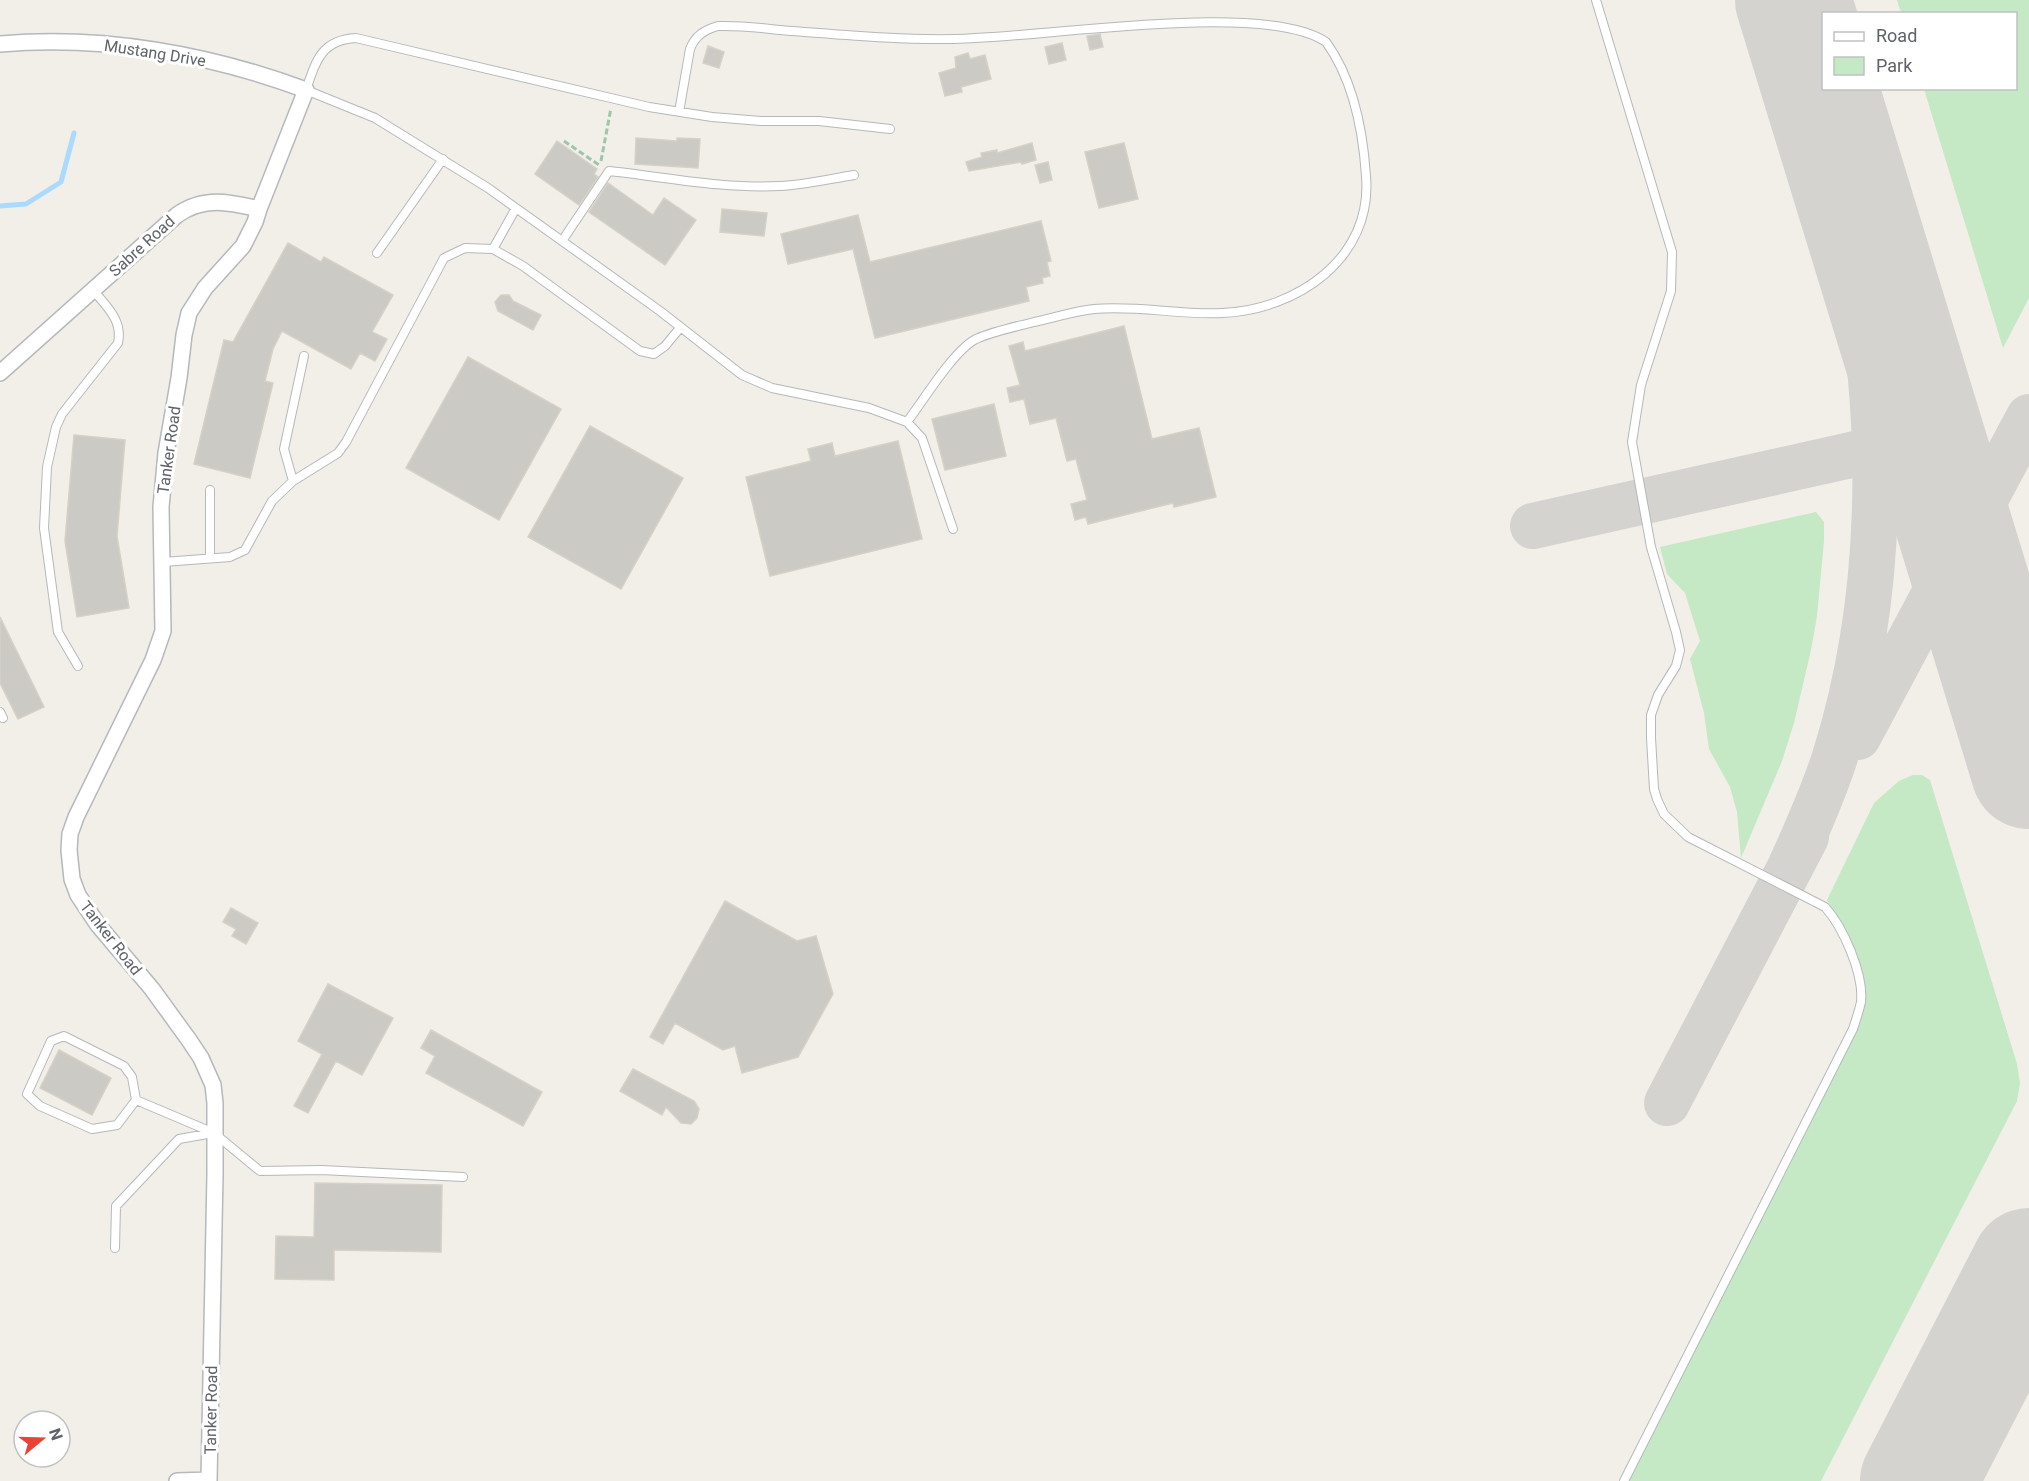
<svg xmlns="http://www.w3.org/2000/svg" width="2029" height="1481" viewBox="0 0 2029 1481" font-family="Roboto,sans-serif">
	<rect width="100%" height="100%" fill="#f1efe8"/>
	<!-- green -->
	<path fill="#c5e8c5" d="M1897 0H2029V298L2003 348 1924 89 2016 88V14L1901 13Z
		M1816 512 1824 522V541L1817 616 1811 650 1794 723 1782 761 1741 858 1737 812 1730 787 1709 749 1704 713 1690 659 1700 641 1685 593 1667 574 1660 547Z
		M1913 775H1922L1930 780 2017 1064 2020 1083 2017 1101 1821 1481H1629L1854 1036C1859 1025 1863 1013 1865 1000 1869 966 1843 929 1827 900L1874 803 1899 781Z"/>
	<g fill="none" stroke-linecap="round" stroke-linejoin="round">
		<!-- stream -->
		<path stroke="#aadaff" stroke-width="5" d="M0 206 26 204 61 182 74 133"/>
		<!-- taxiway -->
		<path stroke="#d4d3d0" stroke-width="46" d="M1533 526 1927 438
			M1858 737 2029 417
			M1791 865C1807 830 1822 796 1834 760 1885 599 1885 425 1855 261 1845 202 1831 145 1819 87
			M1667 1103 1806 837"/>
		<!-- runway -->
		<path stroke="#d4d3d0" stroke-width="116" d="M1793 0 2029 771
			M1918 1481 2029 1266"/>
	</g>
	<!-- building -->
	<path fill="#cccac5" stroke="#d6d1c6" stroke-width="1.5" d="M1100 34 1103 47 1090 50 1087 36Z
		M1062 43 1066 60 1049 64 1045 47Z
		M708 46 724 52 719 68 703 63Z
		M968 53 970 59 985 55 991 79 961 87 962 92 945 96 939 73 956 68 955 57Z
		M636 138 677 141V138L700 139 698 168 635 164Z
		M557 141 597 169 594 174 598 177 579 205 535 174Z
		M1032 143 1036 160 1022 164 1021 162 969 171 966 162 982 157 981 153 997 150V153Z
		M1124 143 1138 199 1099 208 1085 152Z
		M1048 162 1052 180 1040 183 1035 165Z
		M608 183 653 215 664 198 696 220 665 265 589 212Z
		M722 209 767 213 764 236 720 232Z
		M858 215 870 262 1041 221 1051 261 1047 262 1050 276 1042 278 1043 283 1026 287 1029 301 875 338 853 249 788 264 781 234Z
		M288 243 321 262 324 257 393 295 372 332 387 339 375 361 360 353 351 369 282 331 273 349 265 381 273 383 250 478 194 464 224 340 233 342Z
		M501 295H509L513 301 541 315 533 330 498 311 495 302Z
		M1124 326 1152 439 1199 428 1216 497 1174 507 1173 503 1088 524 1086 517 1075 520 1071 504 1087 500 1076 459 1067 461 1056 418 1030 424 1024 399 1010 402 1007 388 1020 385 1009 346 1023 342 1025 351Z
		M468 357 561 409 499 520 406 468Z
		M994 404 1006 456 945 470 932 419Z
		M590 426 683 478 621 589 528 537Z
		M74 435 125 440 117 536 129 608 77 617 65 541Z
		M898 441 922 539 770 576 746 477 811 461 808 449 832 443 835 456Z
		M0 617 44 707 18 719 0 683Z
		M725 901 797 941 816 936 833 994 798 1057 742 1073 735 1046 723 1050 675 1023 663 1044 650 1037Z
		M231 908 258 923 246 944 232 936 236 929 223 922Z
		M328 984 393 1018 362 1075 336 1061 308 1113 294 1106 322 1054 298 1041Z
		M431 1030 542 1092 523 1126 426 1073 435 1056 421 1048Z
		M59 1050 111 1078 92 1115 40 1088Z
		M633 1069 694 1101 699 1109 697 1118 691 1124 681 1123 666 1107 662 1115 620 1091Z
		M315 1183 442 1185 441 1252 334 1250V1280L275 1279 276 1236 314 1237Z"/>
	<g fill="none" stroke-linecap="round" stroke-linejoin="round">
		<defs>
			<path id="service" d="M1596 0 1672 252 1671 291 1641 385 1632 442 1651 547 1676 632 1680 650 1676 666 1658 695 1651 715V738L1654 789 1657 799 1664 814 1688 837 1825 907C1843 927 1864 974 1861 1002 1859 1011 1856 1020 1853 1029L1624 1481
				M679 112 690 49C695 36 704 30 718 26 742 25 767 29 792 31 846 35 900 40 954 39 1042 38 1265 0 1326 42 1353 79 1363 131 1366 176 1373 258 1297 310 1222 313 1179 315 1136 305 1094 309 1074 311 1054 318 1034 322 1015 327 994 331 976 339 954 350 923 401 907 422
				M890 129 819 121H761L712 117 649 107 356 38C321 40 316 61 306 90L375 118 488 188 660 311 742 375 772 388 869 408 907 422 922 438 953 529
				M562 241 609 171C665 177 724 189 780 186 805 185 829 179 854 175
				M493 249 523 266 640 351 654 354 665 346 680 328
				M377 253 443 159
				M293 481 284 449 304 356
				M210 558V490
				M163 562 230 557 245 550 272 501 293 481 338 453 346 442 444 258 465 248 493 249 516 208
				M78 666 58 632 44 528 47 467 56 427 62 414 118 343C123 320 106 306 93 290
				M0 712 3 718
				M64 1036 124 1066 132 1077 136 1100 117 1125 92 1129 40 1106 27 1094 51 1041Z
				M136 1100 214 1133 260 1171 321 1170 463 1177
				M115 1248 116 1206 179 1139 213 1133"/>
			<path id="minor" d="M0 44C103 35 209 54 306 90L259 209C229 202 204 196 177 215L0 373
				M177 1481 209 1480 215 1174V1103L213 1085 201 1058 189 1040 152 989 98 925 78 895 72 879 69 850 70 834 76 817 153 660 163 631 161 507 166 453 179 378 184 335 189 313 205 288 243 246 255 222 259 209"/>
		</defs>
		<!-- service casing -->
		<use href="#service" stroke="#b5b8bc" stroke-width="10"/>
		<!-- minor casing -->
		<use href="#minor" stroke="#b5b8bc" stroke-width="18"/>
		<!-- path -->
		<path stroke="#9cc7a9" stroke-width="3" stroke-dasharray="6 3" stroke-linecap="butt" d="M564 141 599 165
			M601 161 611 108"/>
		<!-- service -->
		<use href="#service" stroke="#fff" stroke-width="8"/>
		<!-- minor -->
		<use href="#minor" stroke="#fff" stroke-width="15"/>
	</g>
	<g text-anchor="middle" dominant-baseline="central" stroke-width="6" stroke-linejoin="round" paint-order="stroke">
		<!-- street labels -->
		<g font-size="16" fill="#5f6368" stroke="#fff">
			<text transform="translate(155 53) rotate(9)">Mustang Drive</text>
			<text transform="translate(142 246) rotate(-42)">Sabre Road</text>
			<text transform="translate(169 450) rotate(-82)">Tanker Road</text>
			<text transform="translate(111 938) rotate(52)">Tanker Road</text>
			<text transform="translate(211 1410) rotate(-89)">Tanker Road</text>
		</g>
	</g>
	<!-- legend -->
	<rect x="1822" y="12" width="195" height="78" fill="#ffffff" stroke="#bfc1c3" stroke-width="1.5"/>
	<rect x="1834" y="32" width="30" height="9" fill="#ffffff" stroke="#bfc1c3" stroke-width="1.5"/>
	<text x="1876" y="42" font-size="18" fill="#5f6368">Road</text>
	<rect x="1834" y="57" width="30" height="18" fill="#c5e8c5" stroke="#bfc1c3" stroke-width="1.5"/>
	<text x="1876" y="72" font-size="18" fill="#5f6368">Park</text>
	<!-- north arrow -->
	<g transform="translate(42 1439) rotate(71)"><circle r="28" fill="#ffffff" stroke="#bfc1c3" stroke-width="1.5"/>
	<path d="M0-4.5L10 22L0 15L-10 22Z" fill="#ea4335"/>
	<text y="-9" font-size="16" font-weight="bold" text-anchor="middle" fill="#5f6368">N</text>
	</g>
</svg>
